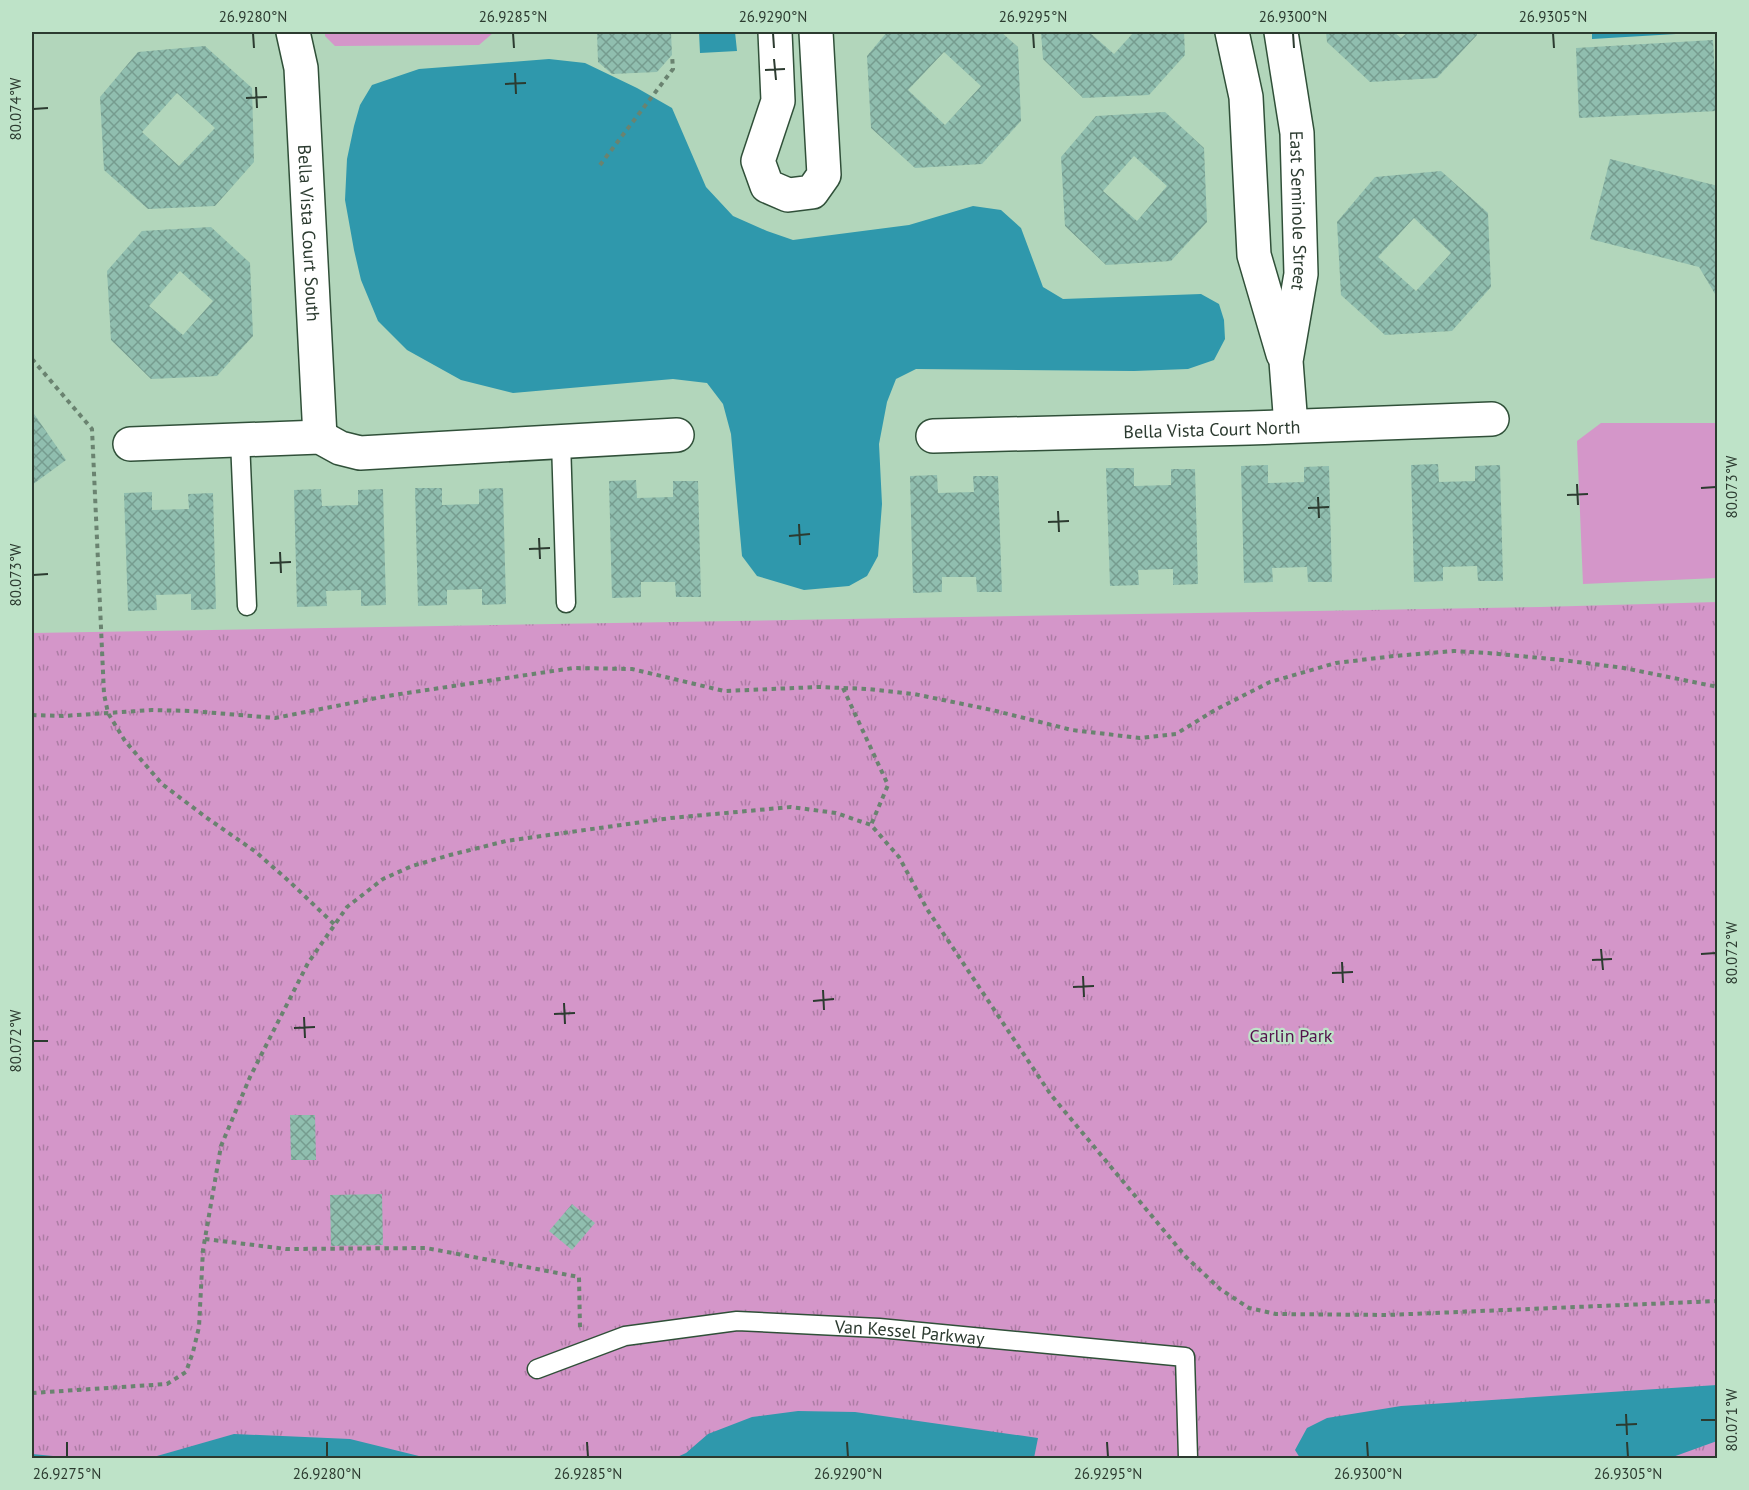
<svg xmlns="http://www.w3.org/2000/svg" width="1749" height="1490" viewBox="0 0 1749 1490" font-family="'PT Sans',sans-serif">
	<defs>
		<pattern id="park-tufts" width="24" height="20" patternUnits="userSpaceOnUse" patternTransform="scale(1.5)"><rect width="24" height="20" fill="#d496c9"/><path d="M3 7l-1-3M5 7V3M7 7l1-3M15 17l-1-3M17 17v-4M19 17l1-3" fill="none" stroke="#ac7ca4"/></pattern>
		<pattern id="building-cross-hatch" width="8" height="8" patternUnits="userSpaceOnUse" patternTransform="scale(1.5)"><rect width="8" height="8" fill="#90beaf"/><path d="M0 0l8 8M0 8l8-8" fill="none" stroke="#769c8f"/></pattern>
	</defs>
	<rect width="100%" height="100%" fill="#b2d6bb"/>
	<!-- grass -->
	<path fill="#d496c9" d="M325 32H493V33L479 45 335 46 325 36Z
		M1601 423H1717V578L1583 584 1577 441Z"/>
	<!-- park -->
	<path fill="url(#park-tufts)" d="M1717 602V1458H32V633L1541 607Z"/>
	<!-- water -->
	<path fill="#2f98ac" d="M699 32H735L737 51 700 53Z
		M1592 32H1676V34L1592 39Z
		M549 59 585 63 637 88 672 108 706 187 733 216 767 231 793 240 909 225 973 206 1001 210 1021 228 1043 287 1063 299 1201 294 1219 304 1224 320 1225 339 1214 360 1188 369 1134 371 916 369 896 379 887 402 879 444 882 504 878 556 867 576 849 586 804 590 757 576 742 556 731 434 723 404 707 383 673 379 513 393 461 380 407 350 378 321 361 280 354 250 345 200 347 159 354 126 360 105 372 85 419 69Z
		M1717 1385V1441L1670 1458H1300L1295 1450 1307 1428 1327 1418 1401 1406Z
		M798 1411 855 1412 1038 1438 1034 1458H675L686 1453 708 1434 752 1417Z
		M234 1434 350 1439 427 1458H32V1454L53 1456H157Z"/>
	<!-- building -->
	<path fill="url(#building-cross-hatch)" fill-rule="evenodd" d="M597 32H671L672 55 657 72 612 74 598 62Z
		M887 32H1001L1018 47 1021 121 982 164 915 168 871 128 867 56ZM944 52 981 86 945 125 908 90Z
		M1041 32H1089L1114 54 1134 32H1184L1185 55 1149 95 1083 98 1043 59Z
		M1326 32H1394L1401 38 1408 32H1477V35L1437 78 1370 82 1327 42Z
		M1713 40 1717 111 1579 118 1576 48Z
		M205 46 252 88 254 162 215 206 148 209 104 170 100 97 138 52ZM177 93 215 128 179 166 142 132Z
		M1165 112 1204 148 1207 222 1171 261 1106 265 1065 226 1061 157 1096 116ZM1134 156 1167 186 1137 221 1103 191Z
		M1610 159 1718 186V299L1699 267 1590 239Z
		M1441 171 1488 213 1491 287 1452 331 1385 335 1341 295 1337 222 1375 177ZM1414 218 1451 253 1416 291 1378 257Z
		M211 227 250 263 253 336 217 376 151 379 111 340 107 271 142 231ZM180 271 213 301 183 335 149 306Z
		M32 411 66 460 32 485Z
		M1438 464 1439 482 1475 481V466L1500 465 1503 581H1478L1477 566 1443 567V581L1414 582 1411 465Z
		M1268 465V483L1304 482V467L1329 466 1332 582H1308L1307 567 1272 568 1273 582 1244 583 1241 466Z
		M1106 468H1134V486L1171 485V469H1195L1198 584 1173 585V569L1138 570 1139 585 1110 586Z
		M937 475 938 493 974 492 973 476H998L1002 592H977L976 577H942V592L913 593 910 476Z
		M636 480 637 498 673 497V481H698L701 597H676L675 582H641V597L612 598 609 481Z
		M415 488H442V505L479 504V489L503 488 506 604 482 605V589L447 590V605L418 606Z
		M321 489 322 506 358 505V490L383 489 386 605 361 606V590L326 591 327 606 297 607 294 490Z
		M152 492V510L189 509 188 494 213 493 216 609 191 610V594L156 595 157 610 128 611 124 493Z
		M290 1115H315L316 1160H291Z
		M382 1194 383 1245 331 1246 330 1195Z
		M572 1204 595 1223 572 1250 549 1231Z"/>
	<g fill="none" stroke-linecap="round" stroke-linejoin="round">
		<defs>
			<g id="lane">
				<path d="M240 440 247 606"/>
				<path d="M561 441 566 603"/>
				<path id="s1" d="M537 1369 625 1336 737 1321 879 1328 1185 1357 1188 1458"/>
			</g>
			<g id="street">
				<path id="s2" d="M293 32 301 68 320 437"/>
				<path d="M775 32 778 101 758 161 767 186 788 195 812 192 824 175 816 32"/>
				<path d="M1232 32 1246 97 1254 255 1283 354"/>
				<path id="s3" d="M1281 32 1297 133 1301 274 1286 361 1291 426"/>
				<path id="s4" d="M933 436 1249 428 1492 419"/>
				<path d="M130 444 320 437 340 448 360 453 677 435"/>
			</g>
		</defs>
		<!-- lane casing -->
		<use href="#lane" stroke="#305039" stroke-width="21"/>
		<!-- street casing -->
		<use href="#street" stroke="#305039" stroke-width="36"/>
		<!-- path -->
		<path stroke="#6a8370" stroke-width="4" stroke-dasharray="4.5 4.5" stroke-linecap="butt" d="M600 165 673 69 672 55
			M32 359 92 429 104 694 108 713 125 741 162 784 207 818 256 852 291 883 335 925
			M843 688 888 785 871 825
			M32 715 63 716 152 710 191 711 275 718 387 696 573 668 632 669 724 691 819 687 868 689 914 694 992 710 1072 730 1140 738 1176 734 1215 710 1270 682 1336 663 1394 656 1454 651 1488 653 1562 660 1624 668 1718 687
			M205 1239 286 1249 426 1248 579 1277 580 1328
			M32 1393 167 1384 186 1372 193 1352 199 1327 203 1250 221 1146 250 1077 308 963 347 907 383 879 412 866 450 855 506 841 671 818 791 807 836 813 871 825 899 857 927 909 1051 1095 1186 1257 1220 1289 1249 1308 1276 1314 1387 1315 1718 1301"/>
		<!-- lane -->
		<use href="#lane" stroke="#fff" stroke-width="18"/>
		<!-- street -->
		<use href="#street" stroke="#fff" stroke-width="33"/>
	</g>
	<!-- ticks -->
	<path fill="none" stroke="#2c3b30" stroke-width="2" d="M253 33 254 48M513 33 514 48M773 33 774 48M1033 33 1034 48M1293 33 1294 48M1553 33 1554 48M774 59 776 80M765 70 785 69M515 73 516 94M505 84 526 83M256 87 257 108M246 98 267 97M33 109 48 108M1577 484 1578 505M1701 488 1716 487M1567 495 1588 494M1318 497 1319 518M1308 508 1329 507M1058 511 1059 532M1048 522 1069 521M799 524 800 545M789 536 810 534M539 538 540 559M529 549 550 548M280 552 281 573M270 563 291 562M33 575 48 574M1601 949 1603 970M1701 954 1716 953M1592 960 1612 959M1342 962 1343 983M1332 973 1353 972M1083 976 1084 997M1073 987 1094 986M823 990 824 1010M813 1001 834 999M564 1003 565 1024M554 1014 575 1013M304 1017 305 1038M294 1028 315 1027M33 1041H48M1626 1414 1627 1435M1701 1420H1716M1616 1425 1637 1424M67 1442V1457M327 1442V1457M587 1442 588 1457M847 1442 848 1457M1107 1442 1108 1457M1367 1442 1368 1457M1627 1442 1628 1457"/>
	<g text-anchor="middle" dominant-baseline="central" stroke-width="4.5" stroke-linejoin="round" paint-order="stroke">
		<!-- street labels -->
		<g font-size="18" fill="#2c3b30" stroke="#bee3c8">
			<text stroke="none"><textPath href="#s3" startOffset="180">East Seminole Street</textPath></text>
			<text stroke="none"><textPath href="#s2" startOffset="202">Bella Vista Court South</textPath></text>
			<text stroke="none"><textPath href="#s4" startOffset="279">Bella Vista Court North</textPath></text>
			<text stroke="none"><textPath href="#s1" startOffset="380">Van Kessel Parkway</textPath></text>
		</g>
		<!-- park labels -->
		<g font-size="18" fill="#53114c" stroke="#bee3c8">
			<text x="1291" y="1035">Carlin Park</text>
		</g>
	</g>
	<!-- border -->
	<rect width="1749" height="1490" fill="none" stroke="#bee3c8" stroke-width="66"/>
	<rect x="33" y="33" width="1683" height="1424" fill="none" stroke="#2c3b30" stroke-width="2"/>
	<g font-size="15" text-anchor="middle" fill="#2c3b30">
		<text x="253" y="22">26.9280°N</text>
		<text x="513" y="22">26.9285°N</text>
		<text x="773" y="22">26.9290°N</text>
		<text x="1033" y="22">26.9295°N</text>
		<text x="1293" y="22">26.9300°N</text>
		<text x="1553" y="22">26.9305°N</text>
		<text transform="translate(16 109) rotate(-90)" y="5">80.074°W</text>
		<text transform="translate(1732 487) rotate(-90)" y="5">80.073°W</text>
		<text transform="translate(16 575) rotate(-90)" y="5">80.073°W</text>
		<text transform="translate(1732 953) rotate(-90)" y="5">80.072°W</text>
		<text transform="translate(16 1041) rotate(-90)" y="5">80.072°W</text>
		<text transform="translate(1732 1420) rotate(-90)" y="5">80.071°W</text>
		<text x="67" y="1479">26.9275°N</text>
		<text x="327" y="1479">26.9280°N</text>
		<text x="588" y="1479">26.9285°N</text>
		<text x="848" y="1479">26.9290°N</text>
		<text x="1108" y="1479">26.9295°N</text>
		<text x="1368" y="1479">26.9300°N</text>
		<text x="1628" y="1479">26.9305°N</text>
	</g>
</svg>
